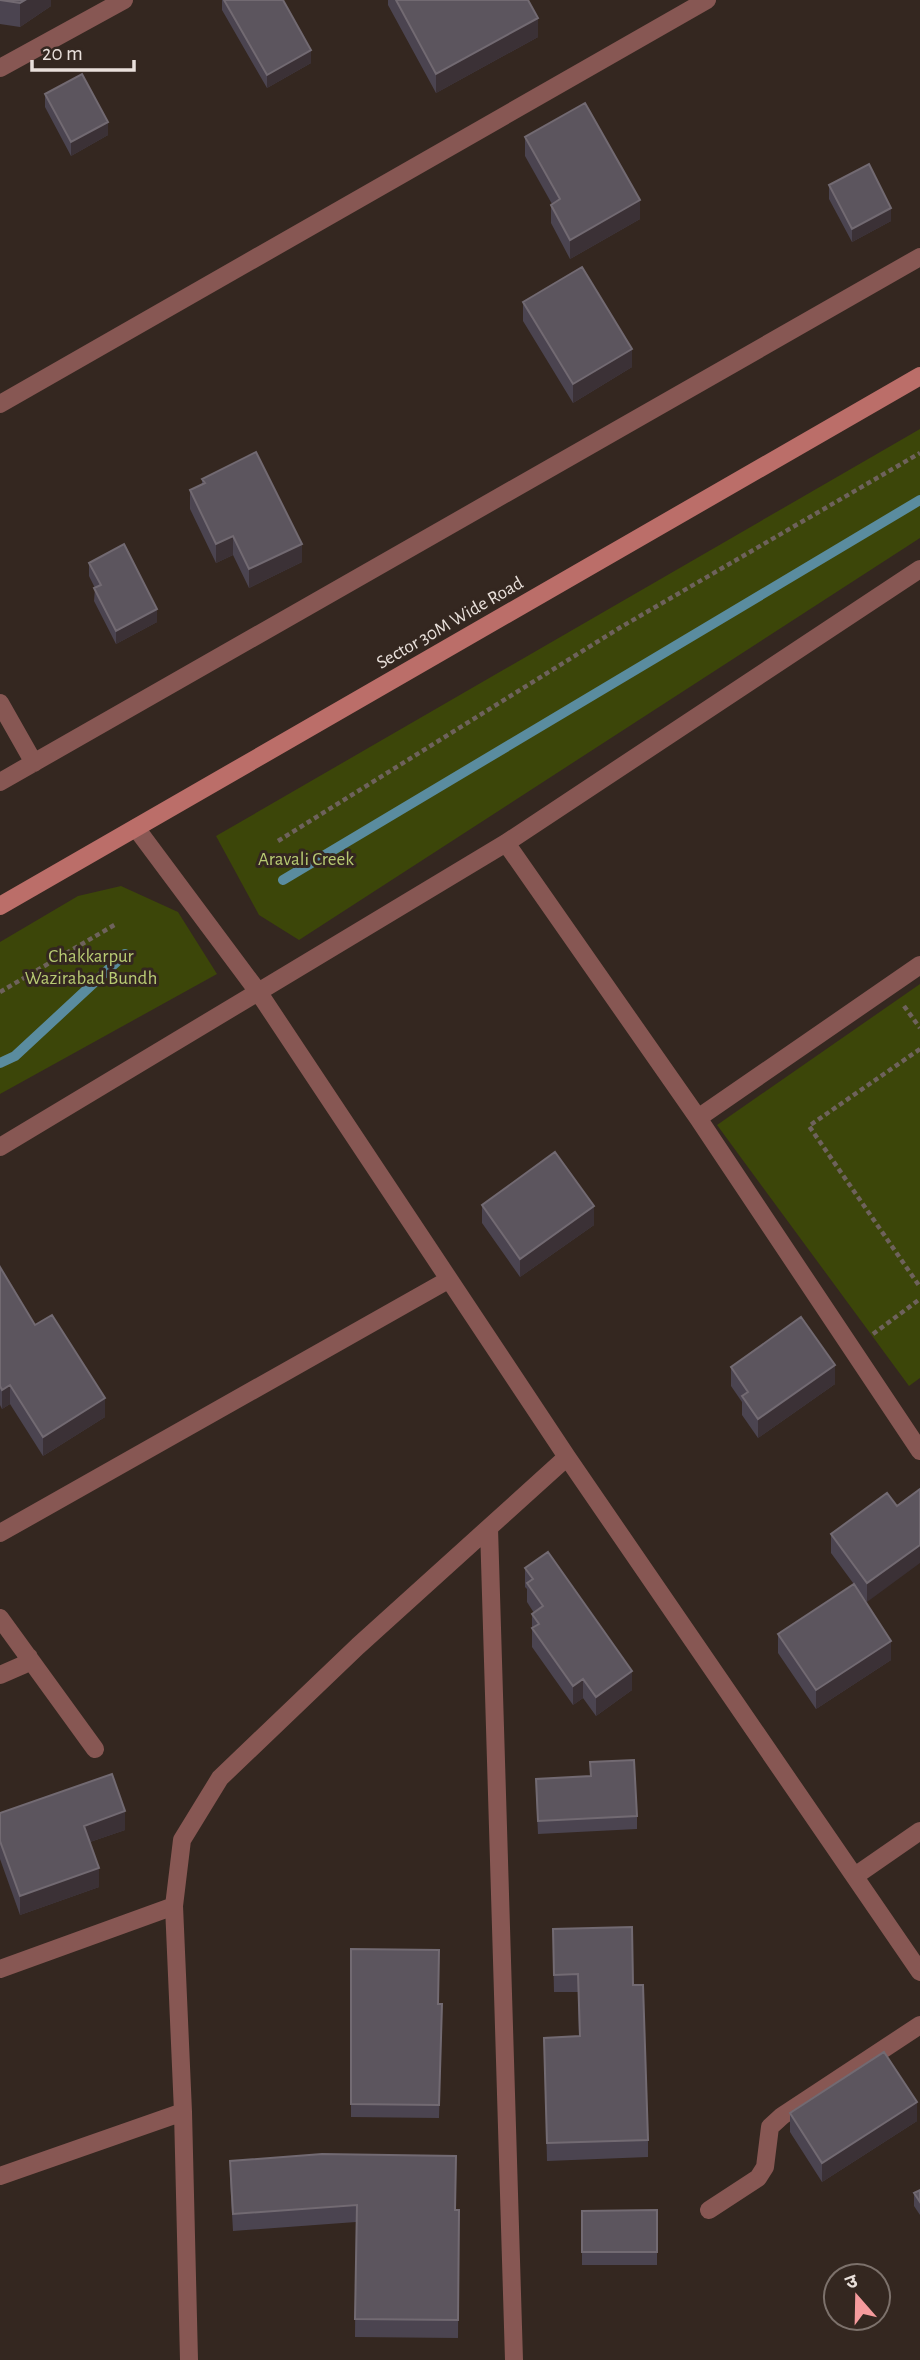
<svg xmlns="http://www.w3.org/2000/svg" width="920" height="2360" viewBox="0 0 920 2360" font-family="'Alegreya Sans','Noto Sans Devanagari',sans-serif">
	<rect width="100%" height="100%" fill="#342720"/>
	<!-- green -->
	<path fill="#3c4609" d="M920 429V538L299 940 259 915 216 836Z
		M121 886 178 912 217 974 0 1094V942L78 896Z
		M920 984V1378L909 1386 717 1125Z"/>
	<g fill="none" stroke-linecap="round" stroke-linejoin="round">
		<!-- stream -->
		<path stroke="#5a8c9f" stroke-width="10" d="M283 880 920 500
			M0 1063 15 1056 125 954"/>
		<!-- path -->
		<path stroke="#6e625c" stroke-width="4.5" stroke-dasharray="5 3.5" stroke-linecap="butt" d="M278 841 621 627 920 453
			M0 992 116 924
			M904 1006 920 1028
			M920 1049 809 1126 920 1287
			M873 1334 920 1299"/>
		<!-- street -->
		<path stroke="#875753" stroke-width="18" d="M0 68 124 0
			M0 404 707 0
			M0 703 34 763
			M0 782 920 257
			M136 828 259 993 567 1457 920 1972
			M506 843 698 1118 920 1451
			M698 1118 920 965
			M0 1147 506 843 920 569
			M489 1528 514 2360
			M0 1533 448 1280
			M0 1618 95 1749
			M0 1675 23 1665 29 1657
			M855 1876 920 1831
			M0 1969 174 1906
			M0 2176 183 2112
			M709 2210 758 2178 765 2167 770 2127 782 2116 920 2025
			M189 2360 183 2112 174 1906 182 1840 220 1778 358 1646 567 1457"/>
		<!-- secondary -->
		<path stroke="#bb6e69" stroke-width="18" d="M0 906 920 376"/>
	</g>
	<!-- wall -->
	<path fill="#4b4450" d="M0 0 51 6 20 27 0 24Z
		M222 0H283L311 63 267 88 222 10Z
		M388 0H528L538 37 436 93 388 5Z
		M45 94 108 135 71 156 45 107Z
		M525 137 640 219 570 259 551 223V205L552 204 525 156Z
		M829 185 891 221 852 242 829 199Z
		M523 302 632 367 573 403 523 321Z
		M202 479 302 562 249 588 233 555 216 563 190 509V490L202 484Z
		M89 563 157 622 116 644 94 601 95 588 89 576Z
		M482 1205 594 1225 520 1277 482 1223Z
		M0 1267 35 1325 105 1417 43 1456 10 1404 2 1409 0 1405Z
		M731 1367 835 1384 758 1438 742 1415V1402L731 1386Z
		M897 1506 867 1602 831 1553V1534Z
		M525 1568 632 1690 596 1716 583 1698 573 1705 532 1647V1614L534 1613 527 1602V1589L525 1587Z
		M778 1634 891 1660 816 1709 778 1653Z
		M590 1762 637 1816V1829L538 1834 536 1792 590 1776Z
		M0 1813 125 1830 90 1842 99 1887 20 1915 0 1859Z
		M553 1947 633 1985 648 2140V2157L547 2161 544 2038 579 2036 578 1992H554Z
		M351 1949 438 2004 442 2017 439 2118 351 2117Z
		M790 2113 917 2121 822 2182 790 2132Z
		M230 2161 459 2210 458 2338 355 2337 356 2222 233 2231 230 2179Z
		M920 2190V2215L914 2206V2193Z
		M657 2210V2265H582V2211Z"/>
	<!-- shaded-wall -->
	<path fill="#3b3136" d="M25 0H51V6L20 27V3Z
		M538 18V37L436 93V74Z
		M311 50V63L267 88V75Z
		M108 122V135L71 156V142Z
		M640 200V219L570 259V240Z
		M891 208V221L852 242V229Z
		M632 349V367L573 403V384Z
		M233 536V555L216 563V544Z
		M302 544V562L249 588V569Z
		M157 609V622L116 644V631Z
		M594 1206V1225L520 1277V1259Z
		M835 1365V1384L758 1438V1419Z
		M10 1385V1404L2 1409V1390Z
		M105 1398V1417L43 1456V1437Z
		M920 1545V1563L867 1602V1583Z
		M891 1641V1660L816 1709V1690Z
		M632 1671V1690L596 1716V1697Z
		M583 1679V1698L573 1705V1686Z
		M125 1811V1830L84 1844V1826Z
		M99 1868V1887L20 1915V1896Z
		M917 2102V2121L822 2182V2163Z"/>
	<!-- building -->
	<path fill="#5c555e" stroke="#726a72" stroke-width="2" d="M0 0H25L20 3Z
		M224 0H283L311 50 267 75Z
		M396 0H528L538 18 436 74Z
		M82 74 108 122 71 142 45 94Z
		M585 103 640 200 570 240 551 205 560 199 525 137Z
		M869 164 891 208 852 229 829 185Z
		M582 267 632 349 573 384 523 302Z
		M256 452 302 544 249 569 233 536 216 544 190 490 205 483 202 479Z
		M124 544 157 609 116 631 94 588 101 585 89 563Z
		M555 1152 594 1206 520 1259 482 1205Z
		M0 1267 35 1325 52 1315 105 1398 43 1437 10 1385 2 1390 0 1386Z
		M801 1317 835 1365 758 1419 742 1396 748 1392 731 1367Z
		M920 1489V1545L867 1583 831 1534 887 1493 897 1506Z
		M548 1552 632 1671 596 1697 583 1679 573 1686 532 1628 539 1624 532 1614 543 1606 527 1583 533 1579 525 1568Z
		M854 1584 891 1641 816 1690 778 1634Z
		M634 1760 637 1816 538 1821 536 1779 591 1776 590 1762Z
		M112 1774 125 1811 84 1826 99 1868 20 1896 0 1841V1813Z
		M632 1927 633 1985H643L648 2140 547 2143 544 2038 580 2036 578 1974 554 1975 553 1929Z
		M351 1949 439 1950 438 2004H442L439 2105 351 2104Z
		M884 2052 917 2102 822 2163 790 2113Z
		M322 2154 456 2156 455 2210H459L458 2320 355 2319 357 2205 233 2214 230 2161Z
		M920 2190V2202L914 2193Z
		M657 2210V2252H582V2211Z"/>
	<g text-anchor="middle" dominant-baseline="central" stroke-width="6" stroke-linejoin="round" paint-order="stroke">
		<!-- street labels -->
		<g font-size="19" fill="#e9e0db" stroke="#342720">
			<text transform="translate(450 623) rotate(-30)">Sector 30M Wide Road</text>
		</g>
		<!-- park labels -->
		<g font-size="19" fill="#b8cb73" stroke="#342720">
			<text x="306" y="859">Aravali Creek</text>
			<text x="91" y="956">Chakkarpur<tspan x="91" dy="22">Wazirabad Bundh</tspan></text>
		</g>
	</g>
	<!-- north arrow -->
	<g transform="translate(857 2297) rotate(340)"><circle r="33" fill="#342720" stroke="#7c716b" stroke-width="2"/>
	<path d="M0-5L12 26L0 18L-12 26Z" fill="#f59b9d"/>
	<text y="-10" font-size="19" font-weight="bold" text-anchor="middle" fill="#e9e0db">उ</text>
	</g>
	<!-- scale -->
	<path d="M32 60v10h102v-10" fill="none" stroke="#e9e0db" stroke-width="3.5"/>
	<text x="42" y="60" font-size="21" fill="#e9e0db" stroke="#342720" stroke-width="5" paint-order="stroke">20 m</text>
</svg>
